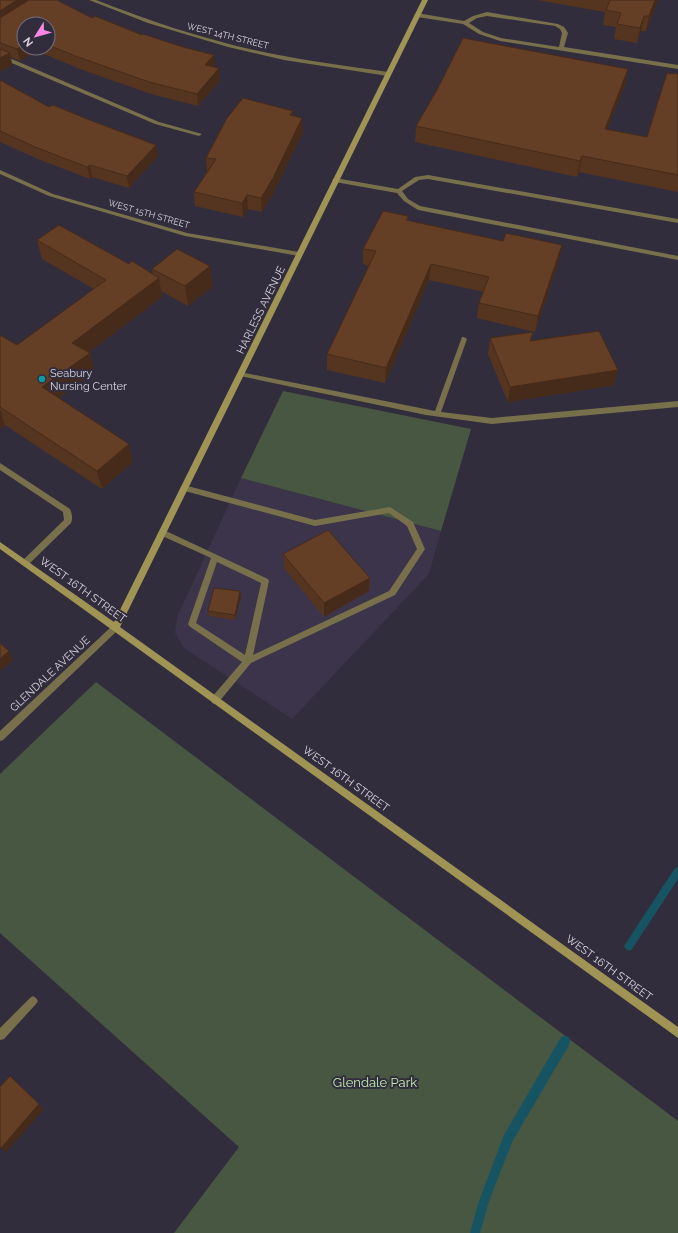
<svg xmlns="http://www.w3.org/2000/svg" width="678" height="1233" viewBox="0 0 678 1233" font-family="Raleway,sans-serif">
	<rect width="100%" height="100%" fill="#322d3d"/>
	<!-- built -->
	<path fill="#3b344a" d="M241 478 441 531 429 574 292 719 184 648 175 633 177 617Z"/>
	<!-- green -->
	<path fill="#485741" d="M283 391 471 429 441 531 241 478Z
		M96 682 678 1121V1233H174L239 1147 0 933V774Z"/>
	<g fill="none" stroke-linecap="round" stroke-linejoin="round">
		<!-- stream -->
		<path fill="#165463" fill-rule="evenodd" d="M678 867V879L632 949 629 951 626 949 624 946 626 943 675 868Z
			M565 1036 569 1037 570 1041 569 1045 512 1142 489 1201 480 1233H470L479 1201 504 1135 561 1037Z"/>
		<!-- lane -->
		<path fill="#77704a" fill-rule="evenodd" d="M487 12 558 24 564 27 568 33 564 47 678 65V69L500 41 479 34 463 24 417 17 414 15 417 13 464 21 473 16ZM487 16 555 26 560 29 562 33 559 47 501 38 483 32 469 23 477 18Z
			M0 54 159 122 202 134 199 136 155 124 0 58Z
			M428 175 678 219V223L428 179 419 180 402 191 408 199 420 206 678 256V260L418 210 404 201 397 193 335 182 332 180 335 178 398 189 415 177Z
			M462 337H464L467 339 441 412 492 418 678 401V407L492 424 426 415 240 376 237 374 240 372 435 411Z
			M0 463 70 509C72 513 73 519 71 523L28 565H22L21 563 22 561 64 520 63 512 0 470Z
			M184 485 315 520 390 507 413 522 425 549 395 595 251 663 218 703 215 704 212 703 211 700 212 697 242 662 189 626 188 624 211 558 160 535 159 533 160 531H166L268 579 269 581 253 655 389 591 417 549 407 526 389 513 315 526 181 490 180 488ZM217 562 261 583 245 655 196 623Z
			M33 996 36 998 38 1001 36 1004 4 1039 0 1040V1028L30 998Z"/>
		<!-- street -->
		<path fill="#77704a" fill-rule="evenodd" d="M89 0H96C152 22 209 41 268 53 307 61 348 66 388 72L391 74 388 76 284 60 228 47 148 23Z
			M0 170 53 194 187 233 299 252 302 254 299 256 185 236 49 196 0 174Z
			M115 625 118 626 119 628 118 630 3 740 0 741V731L112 626Z"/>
		<!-- secondary -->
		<path fill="#a09455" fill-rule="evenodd" d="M422 0H428L120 627 678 1027V1038L0 549V542L114 622Z"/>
	</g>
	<!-- wall -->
	<path fill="#563520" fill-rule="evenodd" d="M0 0 92 18 215 67 220 80 198 106 151 94 80 69 37 51 20 61 11 57 12 65 0 72ZM48 24V48H24Z
		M537 0H658L646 31H641L637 43 614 39 616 27 603 25 605 12Z
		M628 69 625 85 607 129 647 137 678 74V192L579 172 577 177 415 142 416 126Z
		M0 80 49 107 87 119 156 145 158 156 129 188 92 177 90 179 38 159 0 142Z
		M293 111V116L303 132 274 192 262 212 248 209 243 217 195 206 194 192 207 172 206 158Z
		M408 216V220L559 261 535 332 477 318 479 303 484 292 429 280 385 383 327 370V354L369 266 363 264V249Z
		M37 240 129 264 153 274 152 269 213 286 188 306 161 291 162 297 89 352 90 353 94 372 58 398 133 462 102 489 5 425 0 429V335L17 345 94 289 42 259Z
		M533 332 531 341 614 385 508 402 488 354 490 338Z
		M283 554 370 578 369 591 324 617 284 568Z
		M240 591 241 596 235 620 209 616 208 611Z"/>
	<!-- shaded-wall -->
	<path fill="#462b1a" d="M17 0H31L0 24V11Z
		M655 0H658L646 31 649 16Z
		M644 16 641 31 637 43 640 28Z
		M24 45V48H37V51L20 61 17 49Z
		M10 53 12 65 0 72V58Z
		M214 55 215 67 207 76 205 65Z
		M219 68 220 80 198 106 197 94Z
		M628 69 625 85 601 144 605 129Z
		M293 111 294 125 290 115Z
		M302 118 303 132 274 192 262 212 261 198Z
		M156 145 158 156 129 188 127 176Z
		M582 156 579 172 577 177 580 161Z
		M90 165 92 177 90 179 87 167Z
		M247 195 248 209 243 217 242 203Z
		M562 245 559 261 535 332 538 316Z
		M431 264 429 280 385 383 386 368Z
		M210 266 213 286 188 306 185 286Z
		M159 278 162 297 77 361 72 343Z
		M90 353 94 372 47 406 42 387Z
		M618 370 614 385 508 402 510 387Z
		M0 409 5 425 0 429Z
		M129 444 133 462 102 489 97 471Z
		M370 578 369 591 324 617V603Z
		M240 591 241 596 235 620V615Z
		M9 651 13 660 0 671V659Z
		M10 1076 44 1109 6 1152 1 1148Z"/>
	<!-- building -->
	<path fill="#643e25" stroke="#462b1a" d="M0 0H17L0 11Z
		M29 0H57L92 18 95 16 142 35 143 34 183 47 214 55 205 65 219 68 197 94 149 82 78 57 48 45V24H24V45L17 49 0 43V18Z
		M610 0H655L649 16H644L640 28 617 24 621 13 606 10Z
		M463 38 628 69 605 129 647 137 667 73 678 74V175L582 156 580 161 416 126 437 90Z
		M0 49 10 53 0 58Z
		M0 80 49 107 53 105 87 119 156 145 127 176 90 165 87 167 35 147 0 131Z
		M243 98 293 111 290 115 302 118 273 178 261 198 247 195 242 203 194 192 216 159 206 158 227 118Z
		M383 211 408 216 406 220 503 241 506 233 562 245 538 316 479 303 489 277 431 264 386 368 327 354 376 251 363 249Z
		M59 225 129 264 132 261 159 278 72 343 90 353 42 387 129 444 97 471 0 407V335L17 345 106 280 37 240Z
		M177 249 210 266 185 286 152 269Z
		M599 331 618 370 510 387 490 338 533 332 530 341Z
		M328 530 370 578 324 603 283 554Z
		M214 588 240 591 235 615 208 611Z
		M0 643 9 651 0 659Z
		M10 1076 39 1104 1 1148H0V1087Z"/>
	<!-- markers -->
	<circle fill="#0f9aa8" stroke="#322d3d" stroke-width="1.5" cx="42" cy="379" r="4"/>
	<g text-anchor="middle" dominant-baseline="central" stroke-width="4" stroke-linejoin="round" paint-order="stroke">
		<!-- far-street labels -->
		<g font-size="9" fill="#d7d4df" stroke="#322d3d">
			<text transform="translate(228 36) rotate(14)">WEST 14TH STREET</text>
			<text transform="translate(149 214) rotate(16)">WEST 15TH STREET</text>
		</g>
		<!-- street labels -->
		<g font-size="11" fill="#d7d4df" stroke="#322d3d">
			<text transform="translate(261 310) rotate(-64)">HARLESS AVENUE</text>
			<text transform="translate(83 590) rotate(36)">WEST 16TH STREET</text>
			<text transform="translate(50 674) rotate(-43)">GLENDALE AVENUE</text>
			<text transform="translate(346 779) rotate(36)">WEST 16TH STREET</text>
			<text transform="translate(609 968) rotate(36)">WEST 16TH STREET</text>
		</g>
		<!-- poi labels -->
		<g font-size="11" fill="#d7d4df" stroke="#322d3d" text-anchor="start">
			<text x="50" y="373">Seabury<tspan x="50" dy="13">Nursing Center</tspan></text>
		</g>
		<!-- near-park labels -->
		<g font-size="13" fill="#c1ecad" stroke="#322d3d">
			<text x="375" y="1082">Glendale Park</text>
		</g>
	</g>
	<!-- north arrow -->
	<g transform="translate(36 36) rotate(233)"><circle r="19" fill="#322d3d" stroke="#74707e"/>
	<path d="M0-3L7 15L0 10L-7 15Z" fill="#fb87e5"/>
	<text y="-6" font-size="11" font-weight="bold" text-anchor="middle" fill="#d7d4df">N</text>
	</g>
</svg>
